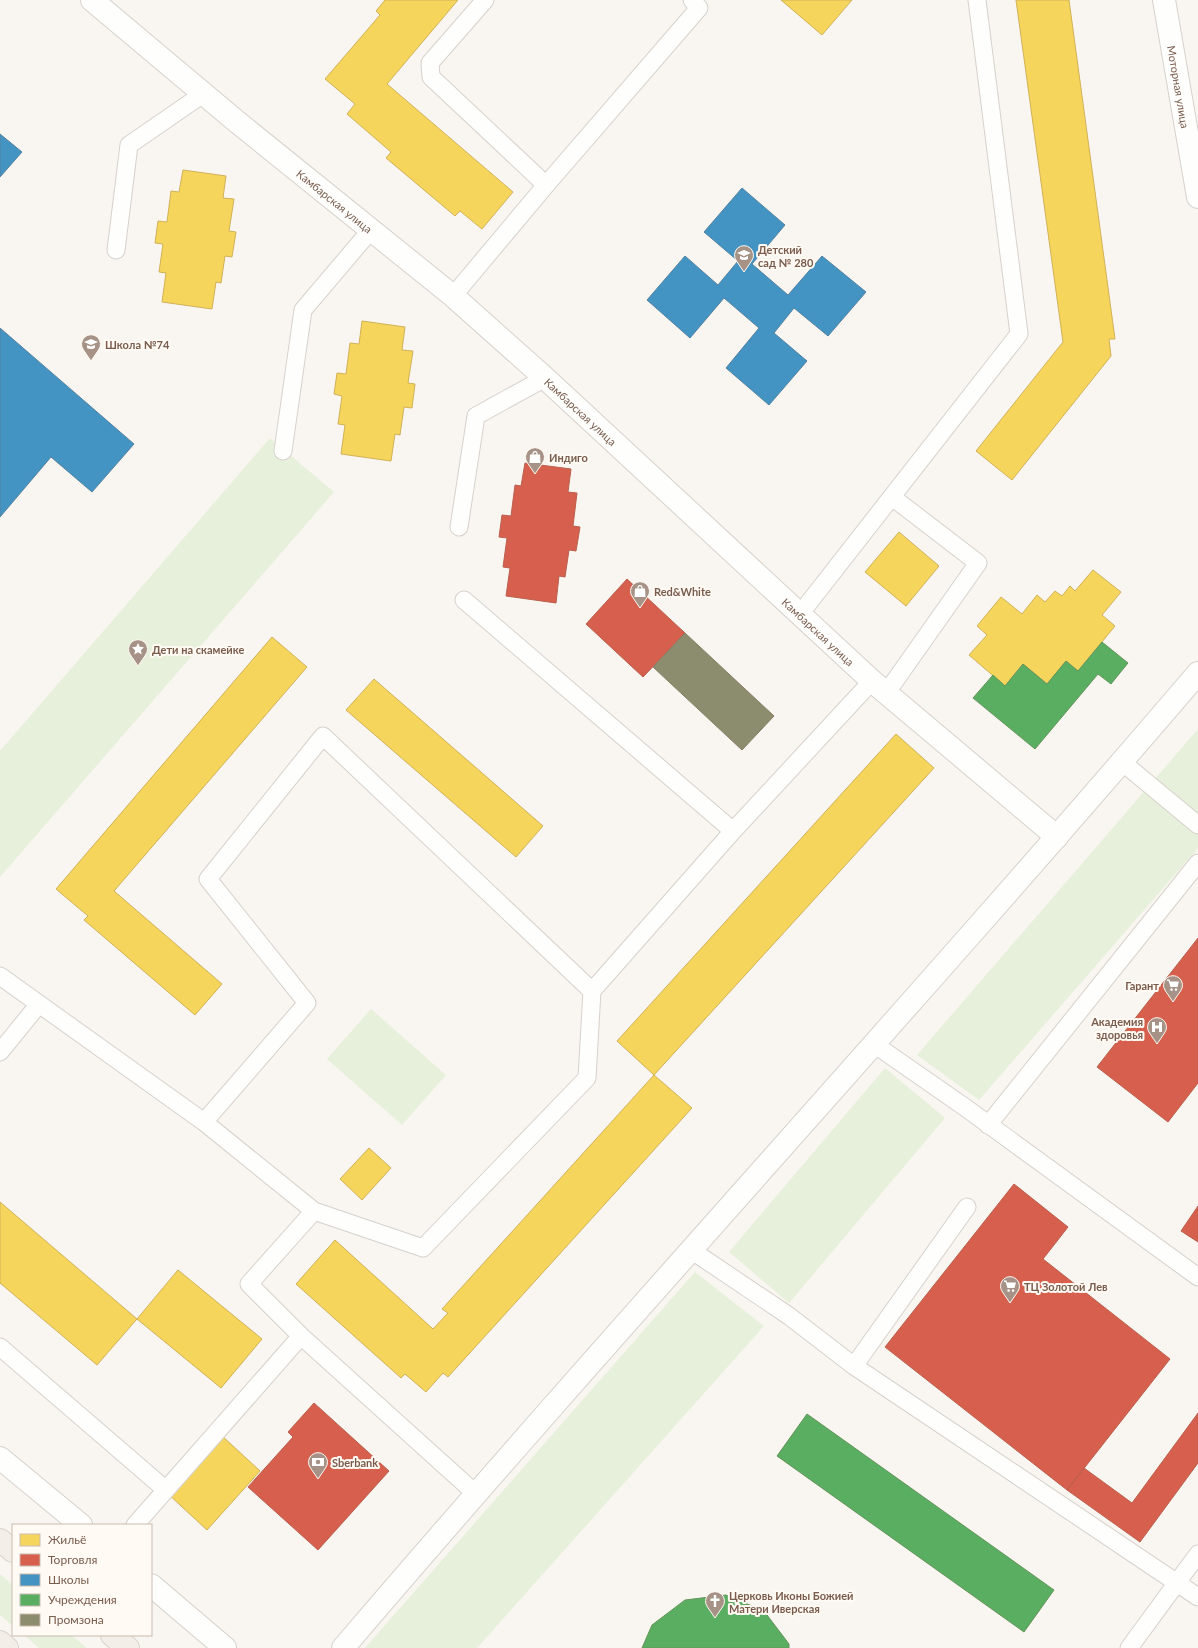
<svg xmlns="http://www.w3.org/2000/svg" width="1198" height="1648" viewBox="0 0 1198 1648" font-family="Lato,sans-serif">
	<rect width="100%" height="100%" fill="#f9f5f0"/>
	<!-- green -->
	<path fill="#e7f0db" d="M270 438 334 492 0 877V751Z
		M1198 729V848L979 1100 917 1055Z
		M371 1009 446 1075 402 1125 327 1059Z
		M885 1068 945 1118 789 1303 729 1252Z
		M695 1272 764 1326 477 1648H365Z
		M0 1574 13 1585V1626L0 1615Z
		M24 1635H71L87 1648H39Z"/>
	<!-- homes -->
	<path fill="#f6d55c" stroke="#d1b158" d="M385 0H458L387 84 513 192 482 229 460 211 455 216 386 158 391 152 347 114 355 104 325 79 380 15 376 11Z
		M781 0H852L822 35Z
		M1016 0H1069L1115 339H1109L1111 356 1012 480 976 451 1063 342Z
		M183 170 226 176 223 198 234 199 229 231 236 232 232 257 225 256 221 283 216 282 212 309 162 302 166 273 159 272 163 244 155 243 158 221 167 222 171 191 179 192Z
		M362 321 405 327 402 350 413 351 408 383 415 384 412 408 404 407 400 435 395 434 391 461 341 454 345 425 338 424 342 396 334 394 337 373 346 374 350 343 359 344Z
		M899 532 939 566 906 606 865 572Z
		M1093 570 1121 592 1102 615 1115 626 1078 671 1066 661 1047 684 1023 664 1005 686 969 655 987 635 977 626 1001 597 1022 614 1037 595 1045 602 1055 591 1062 596 1070 586 1075 591Z
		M272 637 307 667 114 891 222 984 195 1015 84 920 88 916 56 889Z
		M374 679 543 826 516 857 346 710Z
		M896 734 934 768 654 1075 617 1041Z
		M654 1075 692 1108 448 1377 443 1373 426 1392 405 1374 401 1378 296 1284 335 1240 433 1329 448 1313 442 1309Z
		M369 1148 391 1168 362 1200 340 1179Z
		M0 1202 137 1319 97 1365 0 1283Z
		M178 1270 262 1339 221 1388 137 1319Z
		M220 1434 260 1471 207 1530 167 1493Z"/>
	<!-- shops -->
	<path fill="#d6604d" stroke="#ba5f4d" d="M525 463 571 469 568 492 577 493 573 526 580 527 576 551 569 550 565 577 559 576 556 603 506 596 510 568 503 567 507 538 499 537 502 515 511 516 515 485 521 486Z
		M627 579 685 633 643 677 586 624Z
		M1198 938V1083L1168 1122 1097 1067Z
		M1014 1184 1068 1227 1043 1259 1170 1359 1067 1490 885 1347Z
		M1198 1206V1242L1181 1231Z
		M314 1403 389 1471 318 1550 248 1487 293 1437 288 1432Z
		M1198 1413V1463L1140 1542 1067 1490 1084 1468 1132 1503Z"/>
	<!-- schools -->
	<path fill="#4393c3" stroke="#5482a0" d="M0 134 22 152 0 177Z
		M742 188 785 225 752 264 788 295 822 256 866 292 828 336 794 308 774 333 807 361 769 405 726 368 759 328 724 298 690 338 647 300 685 256 718 285 738 261 704 232Z
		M0 328 134 444 92 492 51 457 0 517Z"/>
	<!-- public -->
	<path fill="#5aae61" stroke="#64955b" d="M1102 642 1128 663 1111 684 1098 674 1035 749 973 698 993 675 1005 686 1023 664 1047 684 1066 661 1078 671Z
		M807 1414 1054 1590 1024 1632 777 1456Z
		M726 1595 764 1611 789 1644V1648H642L652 1625 685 1600Z"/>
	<!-- industry -->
	<path fill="#8c8c6e" stroke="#877e64" d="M685 633 774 716 742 750 653 667Z"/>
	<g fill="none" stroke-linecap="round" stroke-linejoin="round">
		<defs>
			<path id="service" d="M485 0 430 63 431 77 546 185
				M116 250 129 145 203 94
				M453 296 546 185 699 8 692 0
				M283 451 303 310 370 231
				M459 527 476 416 545 378
				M464 600 733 831
				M800 614 1019 334 977 0
				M887 692 978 563 892 497
				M1122 762 1198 825
				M0 976 204 1122 314 1211 423 1248 587 1078 592 991 733 831 872 681
				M874 1044 966 1108 1198 1277
				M0 1052 39 1004
				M204 1122 307 1003 208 879 323 736 592 991
				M988 1125 1198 863
				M314 1211 249 1284 301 1336 475 1493
				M691 1250 789 1316 854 1366 1198 1597
				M0 1347 166 1490
				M854 1366 967 1207
				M135 1525 301 1336
				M1129 1648 1198 1554"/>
			<g id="minor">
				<path id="s1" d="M92 0 236 121 453 296 545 378 872 681 1057 837"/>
				<path id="s2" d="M1164 0 1198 197"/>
				<path d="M0 1458 81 1525"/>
				<path d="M151 1585 225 1648"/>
				<path d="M343 1648C624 1319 917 1002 1198 673"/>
			</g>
			<path id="primary" d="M0 1540 13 1551
				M112 1635 128 1648
				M0 1642 7 1648"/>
		</defs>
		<!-- service casing -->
		<use href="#service" stroke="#d7d1cb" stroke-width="19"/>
		<!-- minor casing -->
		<use href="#minor" stroke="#d7d1cb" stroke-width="24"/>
		<!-- primary casing -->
		<use href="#primary" stroke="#dad1cc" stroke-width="24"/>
		<!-- service -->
		<use href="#service" stroke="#fefefd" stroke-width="17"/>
		<!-- minor -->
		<use href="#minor" stroke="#fefefd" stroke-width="22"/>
		<!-- primary -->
		<use href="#primary" stroke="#f3eee8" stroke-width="22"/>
	</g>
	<!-- icons -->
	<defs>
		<symbol id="school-pin" viewBox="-11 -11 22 30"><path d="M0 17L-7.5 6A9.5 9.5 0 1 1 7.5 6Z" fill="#a69286" stroke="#fffaf3"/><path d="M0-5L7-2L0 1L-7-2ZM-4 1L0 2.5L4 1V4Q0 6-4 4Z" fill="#fff"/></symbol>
		<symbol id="shop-pin" viewBox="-11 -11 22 30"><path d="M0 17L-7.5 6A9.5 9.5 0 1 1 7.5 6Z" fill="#a69286" stroke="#fffaf3"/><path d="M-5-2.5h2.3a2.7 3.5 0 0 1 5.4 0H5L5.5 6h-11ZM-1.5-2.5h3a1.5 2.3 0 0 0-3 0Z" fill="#fff"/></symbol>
		<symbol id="sight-pin" viewBox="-11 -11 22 30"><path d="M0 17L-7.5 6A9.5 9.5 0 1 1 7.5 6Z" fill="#a69286" stroke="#fffaf3"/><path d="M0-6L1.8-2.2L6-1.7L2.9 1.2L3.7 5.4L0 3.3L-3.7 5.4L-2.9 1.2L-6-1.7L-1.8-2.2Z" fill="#fff"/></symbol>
		<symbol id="supermarket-pin" viewBox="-11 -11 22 30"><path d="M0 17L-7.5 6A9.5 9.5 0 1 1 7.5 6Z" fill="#a69286" stroke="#fffaf3"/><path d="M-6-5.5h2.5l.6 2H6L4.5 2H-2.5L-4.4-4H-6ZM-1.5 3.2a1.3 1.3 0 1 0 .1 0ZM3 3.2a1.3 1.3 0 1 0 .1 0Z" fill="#fff"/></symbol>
		<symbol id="hospital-pin" viewBox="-11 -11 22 30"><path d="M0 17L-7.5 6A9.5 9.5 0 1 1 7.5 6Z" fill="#a69286" stroke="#fffaf3"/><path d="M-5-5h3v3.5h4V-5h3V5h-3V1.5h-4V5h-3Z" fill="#fff"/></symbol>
		<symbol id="bank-pin" viewBox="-11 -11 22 30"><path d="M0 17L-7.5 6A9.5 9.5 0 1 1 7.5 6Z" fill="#a69286" stroke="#fffaf3"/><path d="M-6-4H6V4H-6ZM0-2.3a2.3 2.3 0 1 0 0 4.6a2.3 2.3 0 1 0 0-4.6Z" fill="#fff"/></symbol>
		<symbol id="church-pin" viewBox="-11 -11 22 30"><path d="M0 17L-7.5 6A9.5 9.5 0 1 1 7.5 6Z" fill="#a69286" stroke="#fffaf3"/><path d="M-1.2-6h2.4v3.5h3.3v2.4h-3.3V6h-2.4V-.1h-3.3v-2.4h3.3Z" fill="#fff"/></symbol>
	</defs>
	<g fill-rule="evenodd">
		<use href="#school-pin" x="733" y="244" width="22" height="30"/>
		<use href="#school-pin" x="80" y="333" width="22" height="30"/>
		<use href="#shop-pin" x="524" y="446" width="22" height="30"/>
		<use href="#shop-pin" x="629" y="580" width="22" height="30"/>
		<use href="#sight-pin" x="127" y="638" width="22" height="30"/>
		<use href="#supermarket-pin" x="1162" y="974" width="22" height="30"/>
		<use href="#hospital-pin" x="1146" y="1016" width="22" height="30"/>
		<use href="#supermarket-pin" x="999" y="1275" width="22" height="30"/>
		<use href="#bank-pin" x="307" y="1451" width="22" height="30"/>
		<use href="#church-pin" x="704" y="1590" width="22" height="30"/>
	</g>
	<g text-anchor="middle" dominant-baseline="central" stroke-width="4" stroke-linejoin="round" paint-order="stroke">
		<!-- street labels -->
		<g font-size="11" fill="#7a5c4d" stroke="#fffaf3">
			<text stroke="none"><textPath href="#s2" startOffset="88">Моторная улица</textPath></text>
			<text stroke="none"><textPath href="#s1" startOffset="315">Камбарская улица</textPath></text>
			<text stroke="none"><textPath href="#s1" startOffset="639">Камбарская улица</textPath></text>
			<text stroke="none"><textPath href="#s1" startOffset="963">Камбарская улица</textPath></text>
		</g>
		<!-- poi labels -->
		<g font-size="11" font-weight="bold" fill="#7a5c4d" stroke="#fffaf3" text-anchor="start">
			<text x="758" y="249">Детский<tspan x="758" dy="13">сад № 280</tspan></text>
			<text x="105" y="344">Школа №74</text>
			<text x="549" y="457">Индиго</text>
			<text x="654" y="591">Red&amp;White</text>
			<text x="152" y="649">Дети на скамейке</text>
			<text x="1159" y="985" text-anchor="end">Гарант</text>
			<text x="1143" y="1021" text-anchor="end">Академия<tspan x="1143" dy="13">здоровья</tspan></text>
			<text x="1024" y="1286">ТЦ Золотой Лев</text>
			<text x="332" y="1462">Sberbank</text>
			<text x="729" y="1595">Церковь Иконы Божией<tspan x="729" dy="13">Матери Иверская</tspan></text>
		</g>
	</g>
	<!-- legend -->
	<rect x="12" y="1524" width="140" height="112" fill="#fffaf3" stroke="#cabbb1"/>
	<rect x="20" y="1534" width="20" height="12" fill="#f6d55c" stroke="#cabbb1"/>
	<text x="48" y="1544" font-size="12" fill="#7a5c4d">Жильё</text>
	<rect x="20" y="1554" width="20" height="12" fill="#d6604d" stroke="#cabbb1"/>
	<text x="48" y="1564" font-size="12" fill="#7a5c4d">Торговля</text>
	<rect x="20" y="1574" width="20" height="12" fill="#4393c3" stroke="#cabbb1"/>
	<text x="48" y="1584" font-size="12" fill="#7a5c4d">Школы</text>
	<rect x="20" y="1594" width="20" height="12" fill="#5aae61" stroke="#cabbb1"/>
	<text x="48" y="1604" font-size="12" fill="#7a5c4d">Учреждения</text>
	<rect x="20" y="1614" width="20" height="12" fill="#8c8c6e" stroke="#cabbb1"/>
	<text x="48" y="1624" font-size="12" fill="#7a5c4d">Промзона</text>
</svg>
